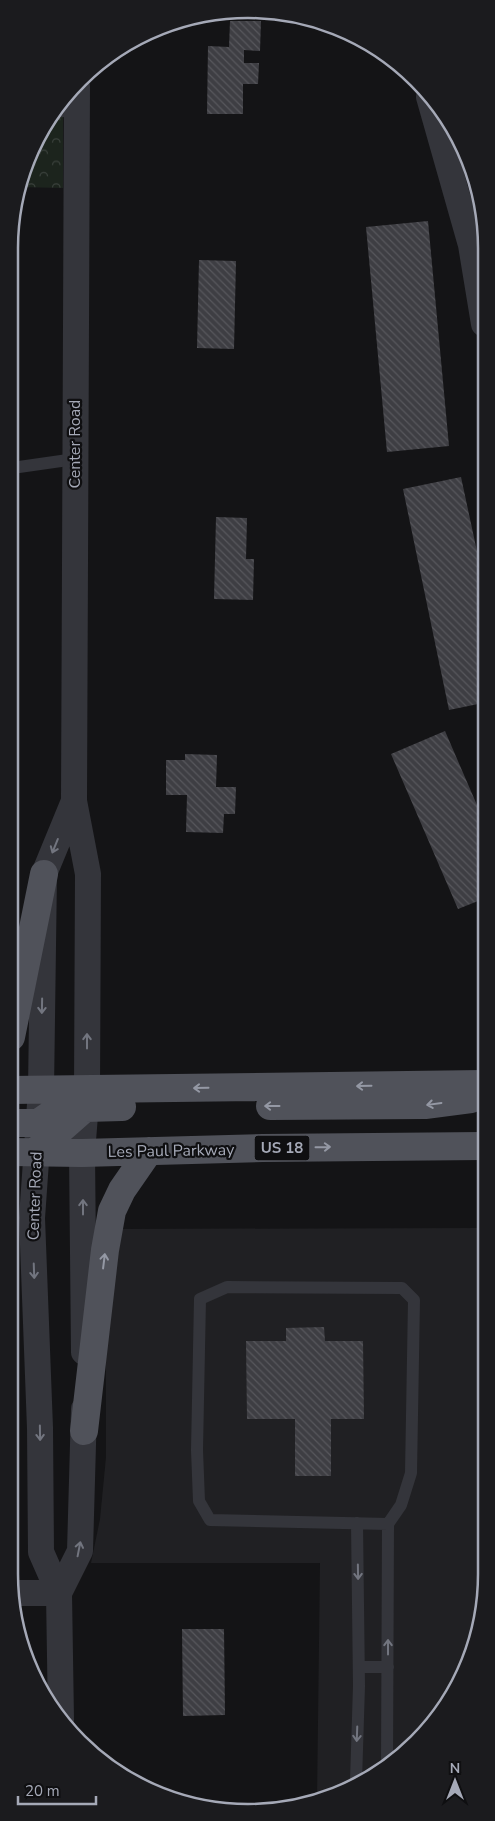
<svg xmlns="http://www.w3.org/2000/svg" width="495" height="1821" viewBox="0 0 495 1821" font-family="'Nunito Sans',sans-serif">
	<defs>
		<pattern id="park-crowns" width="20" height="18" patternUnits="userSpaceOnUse" patternTransform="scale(1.25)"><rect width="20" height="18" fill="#1c241d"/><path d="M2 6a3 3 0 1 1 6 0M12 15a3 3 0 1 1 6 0" fill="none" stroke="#3a413c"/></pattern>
		<pattern id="building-back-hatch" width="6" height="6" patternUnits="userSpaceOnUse" patternTransform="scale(1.25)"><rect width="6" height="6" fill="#3e3e43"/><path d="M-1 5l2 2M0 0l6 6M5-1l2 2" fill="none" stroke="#57575c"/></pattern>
	</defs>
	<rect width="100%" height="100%" fill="#141416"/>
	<!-- built -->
	<path fill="#202023" d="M482 1228V1620L446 1706 393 1763 317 1800 320 1563H91L100 1519 106 1457V1358L118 1229Z"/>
	<!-- park -->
	<path fill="url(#park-crowns)" d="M63 101V188L19 187 49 115Z"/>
	<!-- building -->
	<path fill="url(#building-back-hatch)" d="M230 21H261L260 51 244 50V63H259L258 84H243V114H207L208 46 229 47Z
		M428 221 449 446 387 452 366 227Z
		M199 260 236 261 234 349 197 348Z
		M461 477 484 584 483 703 449 710 403 489Z
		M216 517 247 518 246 559H254L253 600 214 599Z
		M445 731 483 819V899L458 909 391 754Z
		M185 754 217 755 216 787H236L235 814H224L223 833 186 832 187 795H166V760H185Z
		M324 1327 325 1341H363L364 1419H331V1476H295V1419H247L246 1341H286V1328Z
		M182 1629H224L225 1715 183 1716Z"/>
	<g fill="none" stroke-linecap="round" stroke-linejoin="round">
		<!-- service -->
		<path stroke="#34353b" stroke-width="12" d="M52 112 77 110
			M12 468 75 459
			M359 1667H388
			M387 1766 388 1524 401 1505 411 1473 414 1300 402 1288 227 1287 200 1299 197 1450 199 1501 210 1520 388 1524
			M356 1781 359 1686 357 1523"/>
		<!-- minor -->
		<path stroke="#34353b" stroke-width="26" d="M77 87 74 801 88 874 87 1090 82 1153 84 1352
			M429 97 471 245 484 324
			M13 1593H59
			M59 1593 80 1551 84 1409
			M61 1720 59 1593 41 1552 40 1428 32 1218 41 1090 44 874 74 801"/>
		<!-- primary -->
		<path stroke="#50525a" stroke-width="28" d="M11 1037 44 874
			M10 1090 483 1084
			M270 1106 425 1105 471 1099
			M10 1123H38L73 1099
			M10 1152 82 1153 263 1148 483 1146
			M35 1152 85 1108 122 1107
			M84 1431 105 1250 112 1211 122 1190 149 1151"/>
	</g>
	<!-- one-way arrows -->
	<defs><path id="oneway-shaft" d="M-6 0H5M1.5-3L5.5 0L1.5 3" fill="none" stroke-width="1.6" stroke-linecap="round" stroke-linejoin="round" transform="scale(1.25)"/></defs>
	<g stroke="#72757f">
		<use href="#oneway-shaft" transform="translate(55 846) rotate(112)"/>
		<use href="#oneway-shaft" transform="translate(42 1006) rotate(91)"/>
		<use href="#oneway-shaft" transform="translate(87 1041) rotate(-90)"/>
		<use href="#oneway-shaft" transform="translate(83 1207) rotate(-90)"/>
		<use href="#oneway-shaft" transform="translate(34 1271) rotate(88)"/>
		<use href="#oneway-shaft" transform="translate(40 1433) rotate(89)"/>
		<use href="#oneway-shaft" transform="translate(79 1549) rotate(-79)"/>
		<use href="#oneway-shaft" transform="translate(358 1572) rotate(89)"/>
		<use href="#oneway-shaft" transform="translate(388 1647) rotate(-90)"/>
		<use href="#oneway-shaft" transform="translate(357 1734) rotate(92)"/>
	</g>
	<g stroke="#9498a4">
		<use href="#oneway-shaft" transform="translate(364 1086) rotate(179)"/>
		<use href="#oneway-shaft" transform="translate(201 1088) rotate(179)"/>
		<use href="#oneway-shaft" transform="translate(434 1104) rotate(172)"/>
		<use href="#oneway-shaft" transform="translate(272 1106) rotate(180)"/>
		<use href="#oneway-shaft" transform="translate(323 1147) rotate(-1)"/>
		<use href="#oneway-shaft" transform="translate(104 1261) rotate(-83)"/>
	</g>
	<g text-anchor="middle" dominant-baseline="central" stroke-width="4.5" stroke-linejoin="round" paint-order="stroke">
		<!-- shield labels -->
		<rect fill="#0f0f11" stroke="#787b85" stroke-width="1" x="254.5" y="1135.5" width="55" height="25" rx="4"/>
		<g font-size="15" font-weight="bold" fill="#a5a9b7">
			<text x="282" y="1148">US 18</text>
		</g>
		<!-- street labels -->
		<g font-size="16" fill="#a5a9b7" stroke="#0f0f11">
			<text transform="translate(75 444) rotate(-90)">Center Road</text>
			<text transform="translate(171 1151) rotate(-1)">Les Paul Parkway</text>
			<text transform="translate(35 1196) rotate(-88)">Center Road</text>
		</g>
	</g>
	<!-- crop -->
	<path d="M0 0H495V1821H0ZM248 18H248A230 230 0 0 1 478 248V1574A230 230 0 0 1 248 1804H248A230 230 0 0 1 18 1574V248A230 230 0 0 1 248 18Z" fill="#1b1b1e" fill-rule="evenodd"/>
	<path fill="none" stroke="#a5a9b7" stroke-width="2.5" d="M248 18H248A230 230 0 0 1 478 248V1574A230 230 0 0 1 248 1804H248A230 230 0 0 1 18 1574V248A230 230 0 0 1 248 18Z"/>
	<!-- north arrow -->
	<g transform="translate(455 1781)" stroke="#0f0f11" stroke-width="4" paint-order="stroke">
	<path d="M0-4L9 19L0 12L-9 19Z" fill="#a5a9b7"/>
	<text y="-8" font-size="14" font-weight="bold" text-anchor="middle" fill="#a5a9b7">N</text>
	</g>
	<!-- scale -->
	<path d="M18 1796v8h78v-8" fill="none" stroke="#a5a9b7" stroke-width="2.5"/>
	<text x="25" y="1796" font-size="15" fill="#a5a9b7" stroke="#0f0f11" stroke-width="4" paint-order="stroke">20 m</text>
</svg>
